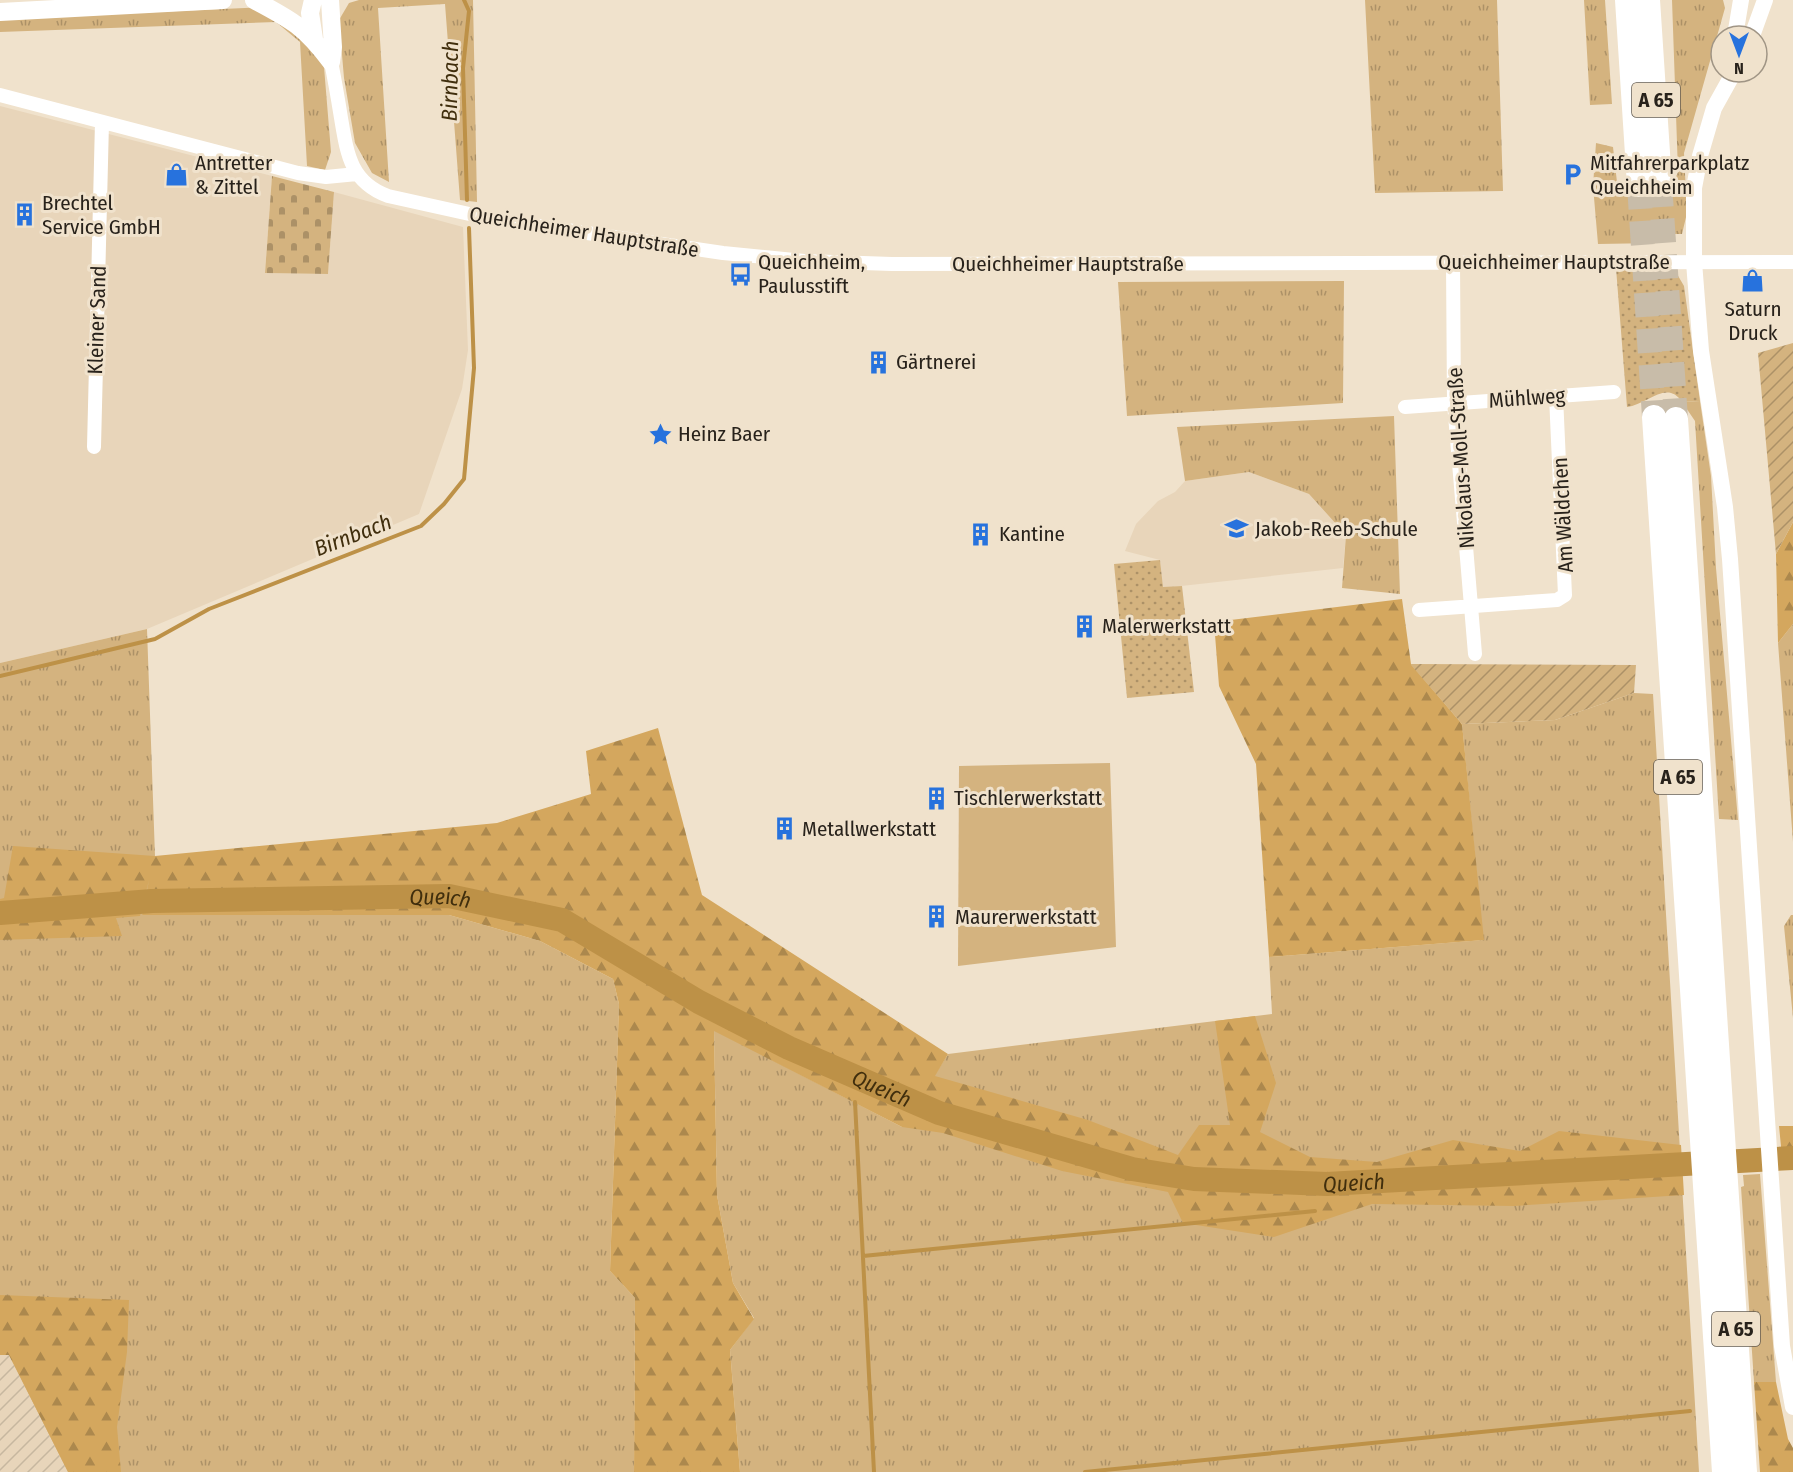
<svg xmlns="http://www.w3.org/2000/svg" width="1793" height="1472" viewBox="0 0 1793 1472" font-family="'Fira Sans Condensed',sans-serif">
	<defs>
		<pattern id="industrial-furrows" width="10" height="10" patternUnits="userSpaceOnUse" patternTransform="scale(1.5)"><rect width="10" height="10" fill="#e8d5ba"/><path d="M-1 1l2-2M0 10L10 0M9 11l2-2" fill="none" stroke="#c7b79f"/></pattern>
		<pattern id="grass-tufts" width="24" height="20" patternUnits="userSpaceOnUse" patternTransform="scale(1.5)"><rect width="24" height="20" fill="#d4b37f"/><path d="M3 7l-1-3M5 7V3M7 7l1-3M15 17l-1-3M17 17v-4M19 17l1-3" fill="none" stroke="#ac9167"/></pattern>
		<pattern id="forest-firs" width="22" height="20" patternUnits="userSpaceOnUse" patternTransform="scale(1.5)"><rect width="22" height="20" fill="#d4a75e"/><path d="M5 1l3.5 6h-7zM16 11l3.5 6h-7z" fill="#ac884d"/></pattern>
		<pattern id="cemetery-stones" width="16" height="16" patternUnits="userSpaceOnUse" patternTransform="scale(1.5)"><rect width="16" height="16" fill="#d4b37f"/><path d="M2 7V4a2 2 0 0 1 4 0v3zM10 15v-3a2 2 0 0 1 4 0v3z" fill="#ac9167"/></pattern>
		<pattern id="park-dots" width="8" height="8" patternUnits="userSpaceOnUse" patternTransform="scale(1.5)"><rect width="8" height="8" fill="#d4b37f"/><path d="M2 2h.1M6 6h.1" fill="none" stroke="#ac9167" stroke-width="1.8" stroke-linecap="round"/></pattern>
		<pattern id="garden-furrows" width="10" height="10" patternUnits="userSpaceOnUse" patternTransform="scale(1.5)"><rect width="10" height="10" fill="#d4b37f"/><path d="M-1 1l2-2M0 10L10 0M9 11l2-2" fill="none" stroke="#ac9167"/></pattern>
	</defs>
	<rect width="100%" height="100%" fill="#f0e2cc"/>
	<!-- built -->
	<path fill="#e8d5ba" d="M0 106 272 176 265 273 328 274 334 192 463 227 468 350 462 389 419 514 147 629 0 663Z
		M1249 472 1309 494 1346 535 1343 568 1163 588 1160 560 1125 551 1136 524 1158 501 1175 492 1185 481Z"/>
	<!-- industrial -->
	<path fill="url(#industrial-furrows)" d="M9 1354 68 1472H0V1355Z"/>
	<!-- grass -->
	<path fill="url(#grass-tufts)" d="M359 0H473L477 202 460 200 445 4 378 8 389 182 372 173 355 143 344 78 339 20 349 3Z
		M1365 0H1497L1503 191 1375 193Z
		M1584 0H1605L1612 104 1590 105Z
		M1672 0H1723L1725 8 1684 153 1687 213 1682 234H1668L1657 243 1598 244 1593 186 1596 143 1613 147 1618 191 1663 194 1672 186 1678 172Z
		M266 7 301 31 324 67 331 152 325 170 307 166 300 42 276 22 0 32V19Z
		M1344 281 1343 403 1127 416 1118 282Z
		M1700 401 1711 476 1716 568 1738 820 1719 819 1695 421 1682 402Z
		M1394 416 1400 594 1342 588 1346 535 1309 494 1249 472 1185 481 1177 427Z
		M1793 624V842L1778 643Z
		M147 629 155 856 142 915H449L540 941 613 979 619 1004 610 1271 635 1298 634 1472H68L9 1355H0V663Z
		M1634 693 1653 694 1699 1472H740L730 1350 754 1318 733 1283 717 1195 714 1030 902 1127 948 1054 1272 1014 1269 957 1483 940 1462 724 1555 720Z
		M1791 915H1793V1018L1784 926Z
		M1760 1174 1776 1382H1754L1741 1187 1744 1186 1743 1175Z"/>
	<!-- forest -->
	<path fill="url(#forest-firs)" d="M1793 522V624L1778 643 1776 554Z
		M1402 599 1411 664 1462 724 1484 940 1269 957 1256 764 1219 686 1214 622Z
		M658 728 702 895 948 1054 935 1076 1088 1120 1178 1155 1199 1125H1230L1215 1021 1255 1016 1276 1083 1260 1132 1310 1157 1377 1162 1453 1140 1520 1151 1559 1131 1681 1145 1684 1195 1514 1206 1372 1204 1274 1237 1183 1223 1168 1192 1062 1171 943 1133 902 1127 714 1031 717 1195 733 1283 754 1319 730 1350 740 1472H634L635 1298 610 1271 619 1004 613 979 540 941 449 915H142L149 880 140 916 116 918 122 936 0 940V899L4 898 13 846 155 856 497 823 591 794 586 751Z
		M1779 1126H1793V1166L1783 1167Z
		M0 1295 129 1300 127 1352 117 1427 121 1472H68L9 1355H0Z
		M1754 1382H1776L1788 1439 1793 1448V1472H1760Z"/>
	<!-- cemetery -->
	<path fill="url(#cemetery-stones)" d="M272 176 334 192 328 274 265 273Z"/>
	<!-- park -->
	<path fill="url(#park-dots)" d="M1616 268H1665L1677 274 1684 286 1700 401 1682 402C1667 379 1647 405 1627 407Z
		M1160 560 1163 587 1182 586 1194 692 1127 698 1114 564Z"/>
	<!-- garden -->
	<path fill="url(#garden-furrows)" d="M1793 343V522L1776 554 1758 353Z
		M1411 665V664L1636 665 1634 693 1555 720 1462 724Z"/>
	<!-- pitch -->
	<path fill="#d4b37f" d="M1110 763 1116 947 958 966 959 766Z"/>
	<g fill="none" stroke-linecap="round" stroke-linejoin="round">
		<!-- stream -->
		<path stroke="#bd9147" stroke-width="4" d="M464 0 469 11 463 68 467 200
			M0 676 155 639 209 609 421 526 444 504 464 479 474 368 469 228
			M853 1076 854 1079
			M855 1102 874 1472
			M863 1256 1315 1211
			M1085 1472 1690 1411"/>
		<!-- river -->
		<path stroke="#bd9147" stroke-width="24" id="s1" d="M0 913 152 901 449 896 562 920 699 1002 789 1048 939 1113 1132 1169 1194 1179 1327 1184 1793 1158"/>
		<!-- motorway-tunnel -->
		<path stroke="#c8bca9" stroke-width="24" stroke-dasharray="24 12" stroke-linecap="butt" d="M1660 183 1676 419
			M1639 185 1654 417"/>
		<!-- minor -->
		<path stroke="#fff" stroke-width="14" d="M331 62C335 81 338 99 341 118 347 153 350 182 388 196L492 219 723 253 804 261 892 264 1793 262
			M0 95 298 173 326 177 357 174
			M1453 262 1454 403 1475 654
			M1405 407 1614 392
			M94 447 102 122
			M1419 610 1557 600 1565 595 1556 396"/>
		<!-- tertiary -->
		<path stroke="#fff" stroke-width="16" d="M1735 36 1741 0
			M1752 36 1765 0
			M1734 72 1714 108 1700 156 1694 188V262L1701 351 1725 507 1730 559 1782 1346 1793 1407"/>
		<!-- secondary -->
		<path stroke="#fff" stroke-width="18" d="M254 0C292 20 305 27 331 62
			M313 0 310 13 314 39
			M330 0 333 47 331 62
			M0 12 223 0"/>
		<!-- motorway -->
		<path stroke="#fff" stroke-width="24" d="M1627 0 1639 185
			M1648 0 1660 183
			M1654 417 1724 1472
			M1676 419 1745 1472"/>
	</g>
	<!-- icons -->
	<defs>
		<symbol id="shop-bare" viewBox="-9 -9 18 18"><path d="M-5-2.5h2.3a2.7 3.5 0 0 1 5.4 0H5L5.5 6h-11ZM-1.5-2.5h3a1.5 2.3 0 0 0-3 0Z" fill="#2772dd" stroke="#f0e2cc" stroke-width="2.5" paint-order="stroke"/></symbol>
		<symbol id="parking-bare" viewBox="-9 -9 18 18"><path d="M-3.5-5.5H1a3.5 3.5 0 0 1 0 7H-1V5.5H-3.5ZM-1-3.4V-.6H.8a1.4 1.4 0 0 0 0-2.8Z" fill="#2772dd" stroke="#f0e2cc" stroke-width="2.5" paint-order="stroke"/></symbol>
		<symbol id="building-bare" viewBox="-9 -9 18 18"><path d="M-4-6H4V6H1V3H-1V6H-4ZM-2.5-4.3h1.7v1.8h-1.7ZM.8-4.3h1.7v1.8H.8ZM-2.5-1h1.7V.8h-1.7ZM.8-1h1.7V.8H.8Z" fill="#2772dd" stroke="#f0e2cc" stroke-width="2.5" paint-order="stroke"/></symbol>
		<symbol id="bus-bare" viewBox="-9 -9 18 18"><path d="M-5-6H5V4H4V6H2V4H-2V6H-4V4H-5ZM-3.5-4V0h7V-4ZM-3.5 1.2v1.5H-2V1.2ZM2 1.2v1.5H3.5V1.2Z" fill="#2772dd" stroke="#f0e2cc" stroke-width="2.5" paint-order="stroke"/></symbol>
		<symbol id="sight-bare" viewBox="-9 -9 18 18"><path d="M0-6L1.8-2.2L6-1.7L2.9 1.2L3.7 5.4L0 3.3L-3.7 5.4L-2.9 1.2L-6-1.7L-1.8-2.2Z" fill="#2772dd" stroke="#f0e2cc" stroke-width="2.5" paint-order="stroke"/></symbol>
		<symbol id="school-bare" viewBox="-9 -9 18 18"><path d="M0-5L7-2L0 1L-7-2ZM-4 1L0 2.5L4 1V4Q0 6-4 4Z" fill="#2772dd" stroke="#f0e2cc" stroke-width="2.5" paint-order="stroke"/></symbol>
	</defs>
	<g fill-rule="evenodd">
		<use href="#shop-bare" x="160" y="158" width="33" height="33"/>
		<use href="#parking-bare" x="1556" y="158" width="33" height="33"/>
		<use href="#building-bare" x="8" y="198" width="33" height="33"/>
		<use href="#bus-bare" x="724" y="258" width="33" height="33"/>
		<use href="#shop-bare" x="1736" y="264" width="33" height="33"/>
		<use href="#building-bare" x="862" y="346" width="33" height="33"/>
		<use href="#sight-bare" x="644" y="418" width="33" height="33"/>
		<use href="#school-bare" x="1220" y="512" width="33" height="33"/>
		<use href="#building-bare" x="964" y="518" width="33" height="33"/>
		<use href="#building-bare" x="1068" y="610" width="33" height="33"/>
		<use href="#building-bare" x="920" y="782" width="33" height="33"/>
		<use href="#building-bare" x="768" y="812" width="33" height="33"/>
		<use href="#building-bare" x="920" y="900" width="33" height="33"/>
	</g>
	<g text-anchor="middle" dominant-baseline="central" stroke-width="6" stroke-linejoin="round" paint-order="stroke">
		<!-- shield labels -->
		<g fill="#f0e2cc" stroke="#645c50" stroke-width="1.5">
			<rect x="1632" y="83" width="48" height="34" rx="4.5"/>
			<rect x="1654" y="760" width="48" height="34" rx="4.5"/>
			<rect x="1712" y="1312" width="48" height="34" rx="4.5"/>
		</g>
		<g font-size="20" font-weight="bold" fill="#28221b">
			<text x="1656" y="100">A 65</text>
			<text x="1678" y="777">A 65</text>
			<text x="1736" y="1329">A 65</text>
		</g>
		<!-- poi labels -->
		<g font-size="21" fill="#28221b" stroke="#f0e2cc" text-anchor="start">
			<text x="195" y="163">Antretter<tspan x="195" dy="24">&amp; Zittel</tspan></text>
			<text x="1590" y="163">Mitfahrerparkplatz<tspan x="1590" dy="24">Queichheim</tspan></text>
			<text x="42" y="203">Brechtel<tspan x="42" dy="24">Service GmbH</tspan></text>
			<text x="758" y="262">Queichheim,<tspan x="758" dy="24">Paulusstift</tspan></text>
			<text x="1753" y="309" text-anchor="middle">Saturn<tspan x="1753" dy="24">Druck</tspan></text>
			<text x="896" y="362">Gärtnerei</text>
			<text x="678" y="434">Heinz Baer</text>
			<text x="1255" y="529">Jakob-Reeb-Schule</text>
			<text x="999" y="534">Kantine</text>
			<text x="1102" y="626">Malerwerkstatt</text>
			<text x="954" y="798">Tischlerwerkstatt</text>
			<text x="802" y="829">Metallwerkstatt</text>
			<text x="955" y="917">Maurerwerkstatt</text>
		</g>
		<!-- street labels -->
		<g font-size="21" fill="#28221b" stroke="#f0e2cc">
			<text transform="translate(584 232) rotate(9)">Queichheimer Hauptstraße</text>
			<text x="1554" y="262">Queichheimer Hauptstraße</text>
			<text x="1068" y="264">Queichheimer Hauptstraße</text>
			<text transform="translate(97 320) rotate(-88)">Kleiner Sand</text>
			<text transform="translate(1527 398) rotate(-4)">Mühlweg</text>
			<text transform="translate(1461 458) rotate(-94)">Nikolaus-Moll-Straße</text>
			<text transform="translate(1563 515) rotate(-93)">Am Wäldchen</text>
		</g>
		<!-- water labels -->
		<g font-size="22" font-style="italic" fill="#402e0d" stroke="#f0e2cc">
			<text transform="translate(450 81) rotate(-89)">Birnbach</text>
			<text transform="translate(353 535) rotate(-21)">Birnbach</text>
			<text stroke="none"><textPath href="#s1" startOffset="441">Queich</textPath></text>
			<text stroke="none"><textPath href="#s1" startOffset="927">Queich</textPath></text>
			<text stroke="none"><textPath href="#s1" startOffset="1413">Queich</textPath></text>
		</g>
	</g>
	<!-- north arrow -->
	<g transform="translate(1739 54) rotate(180)"><circle r="28" fill="#f0e2cc" stroke="#a09585" stroke-width="1.5"/>
	<path d="M0-4.5L10 22L0 15L-10 22Z" fill="#2772dd"/>
	<text y="-9" font-size="16" font-weight="bold" text-anchor="middle" fill="#28221b">N</text>
	</g>
</svg>
